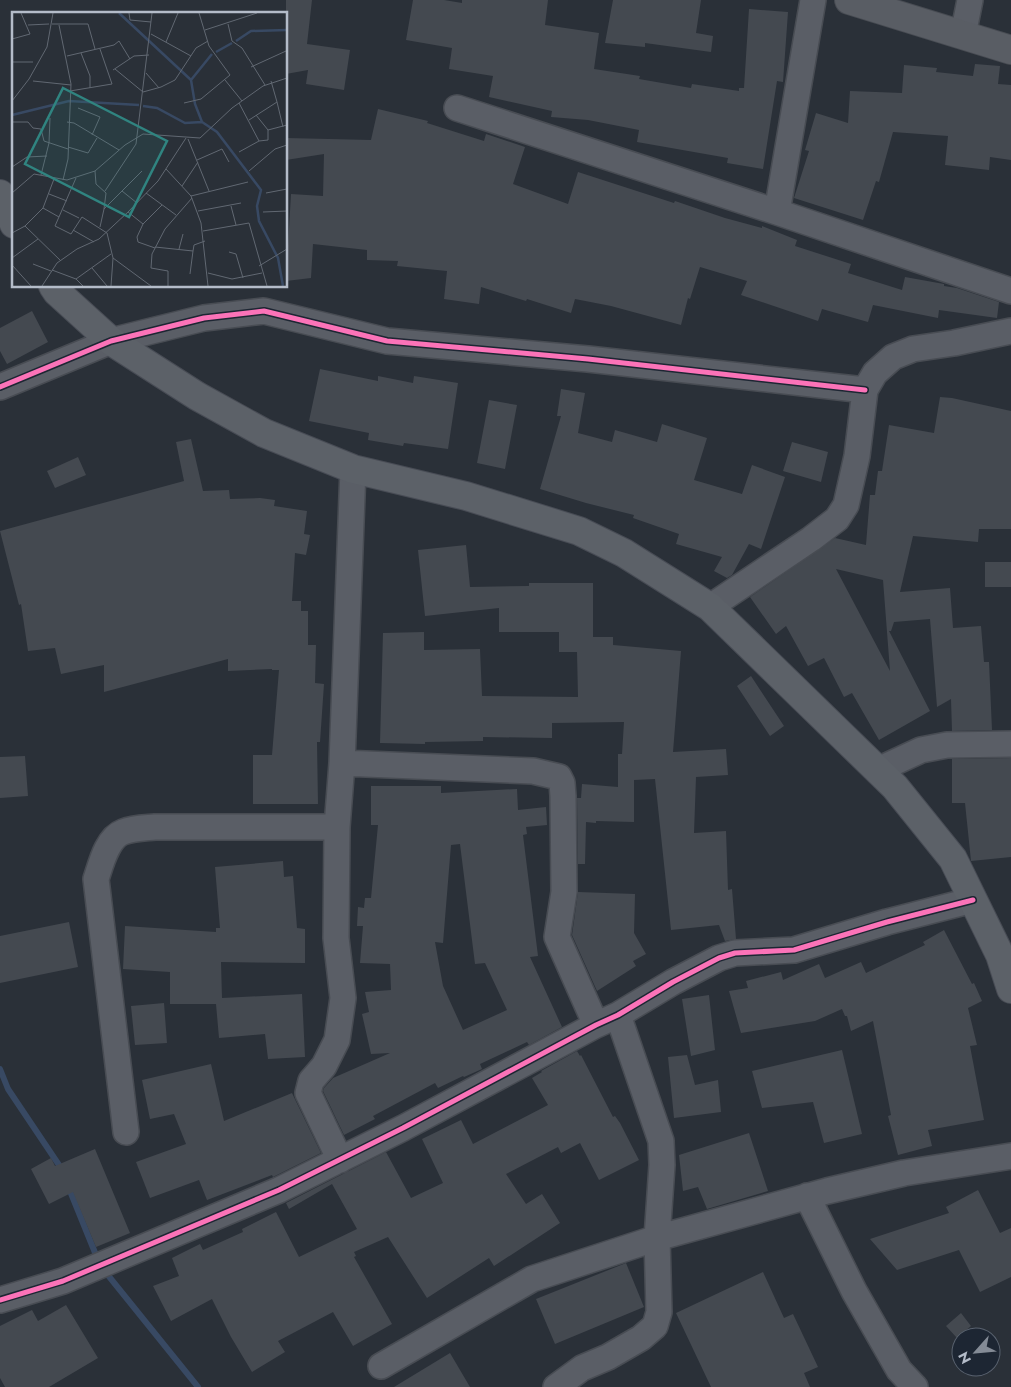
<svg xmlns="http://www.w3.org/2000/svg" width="1011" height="1387" viewBox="0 0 1011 1387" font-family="Jost,sans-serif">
	<rect width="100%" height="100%" fill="#2a3038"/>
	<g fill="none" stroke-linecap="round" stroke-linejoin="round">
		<!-- stream -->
		<path stroke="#384963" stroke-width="6" d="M0 1069 8 1089 59 1165 62 1172
			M68 1186 98 1260
			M103 1269 198 1387"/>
	</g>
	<!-- building -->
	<path fill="#444950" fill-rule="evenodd" d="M286 0H312L307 44 350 50 344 90 306 84 308 70 286 74Z
		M413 0H444L462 3V0H548L545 25 599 33 594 69 640 76 639 79 691 88 692 84 739 91V88H744L749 9 788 12 783 82 777 81 763 169 727 163 728 158 637 142 639 130 588 120 551 117 552 111 489 97 493 76 449 69 452 48 406 40Z
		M613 0H701L696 33 713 36 711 52 645 43V47L605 43Z
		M975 64 1000 66 998 84 1011 85V160L990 157 989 170 945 165 948 136 893 132 879 182 876 181 863 220 794 198 809 151 805 150 816 113 848 123 850 91 902 93 904 65 937 68 936 72 973 76Z
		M378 109 428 121 427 123 484 141 486 134 525 147 513 184 568 204 578 172 674 203 675 201 725 218 762 228V226L797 240 795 246 851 264 848 273 902 290 905 277 944 284V286L957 288 999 302 997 318 939 310 938 318 873 305 868 322 822 309 818 321 741 295 747 281 700 267 690 299 688 298 681 325 611 306 575 299 571 313 527 299 526 301 481 287 479 304 444 299 447 271 397 266 398 261 367 260V250L313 244 311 278 286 281 291 194 323 196 324 154 286 160V138L371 140Z
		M32 311 48 342 7 364 0 351V328Z
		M320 369 378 381V376L413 383 414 376 458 383 448 449 404 443 403 446 368 440 369 433 309 421Z
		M561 389 585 393 578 433 612 442 615 430 657 442 662 424 707 438 694 480 742 494 752 465 785 477 761 549 749 544 732 575 727 578 714 571 722 557 676 544 679 534 633 518 634 515 586 503 540 489 561 416H557Z
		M940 397 952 398 1011 411V529H979L978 542 913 536 900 592 950 588 953 628 981 626 984 662H989L992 730 952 731 951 699 937 707 930 619 894 622 891 631H889L930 711 879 740 852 693 844 697 824 658 808 666 786 626 776 634 750 597 835 538 866 545 870 495H875L878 471H882L889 425 934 433ZM836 569 883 580 890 671Z
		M489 400 517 405 505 469 477 463Z
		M191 439 203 491 229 490 230 499 260 498 275 500 274 506 307 511 304 534 310 535 306 555 295 553 292 601H301V611H308V645H316L315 683 324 684 320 742H317L318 804H253V755H272L279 670H272V669L228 671V659L104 692V665L61 674 55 648 28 651 21 604 19 605 0 531 184 481 176 442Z
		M792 442 828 452 821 482 783 471Z
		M78 457 86 475 55 488 47 471Z
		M466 545 470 587 529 586V583H593V637H613V645L681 651 673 752 726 749 728 775 696 777 694 833 726 831 728 890 732 889 736 939 725 941 719 925 671 930 655 779 634 780V822L596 821V823L586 822 585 864H578L577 798H581L582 784 618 787V754H622L624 722 552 723V738L483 737V741L425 742V744L380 743 383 633 424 632V650L480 649 482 696 578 697 577 652H559V632H499V608L425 616 418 550Z
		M985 562H1011V587H985Z
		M751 676 784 726 770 736 737 686Z
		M25 756 28 796 0 798V757Z
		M1011 758V857L971 861 965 803H952V759Z
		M371 786H441V793L517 789 518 810 546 807 547 825 526 827 527 834 523 835 538 956 530 957 562 1027 529 1045 527 1042 480 1064 482 1069 464 1077 463 1076 438 1088 435 1083 373 1116 375 1119 344 1135 323 1091 324 1088 333 1078 390 1053 371 1054 362 1014 369 1012 365 992 391 990 390 964 360 963 363 926H357L358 907 364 908 365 898H371L378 825H371ZM460 844 475 964 485 963 507 1010 463 1030 443 986 435 942 443 943 451 845Z
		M283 861 284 877 293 876 297 928 305 929V963L221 962 222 998 302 994 305 1057 268 1059 265 1034 219 1038 216 1004H170V972L123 969 125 926 216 932V928H220L215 867Z
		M578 892 635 894 634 933 646 954 633 961 636 966 597 991 572 935Z
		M69 922 78 967 0 983V936Z
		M944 930 972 984 974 983 982 1001 968 1008 977 1045 970 1046 984 1120 928 1130 932 1146 898 1155 888 1116 891 1115 873 1021 851 1031 847 1016H845L842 1009 815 1021 741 1033 729 991 748 988 746 981 781 972 783 980 819 964 825 978 861 962 866 973 925 945 923 942Z
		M709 995 715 1050 691 1056 682 999Z
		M164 1003 167 1043 135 1045 131 1006Z
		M842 1050 862 1134 824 1143 813 1102 762 1108 752 1071Z
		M577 1051 580 1056 581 1055 613 1117 615 1116 620 1123 639 1160 599 1180 580 1143 561 1153 558 1147 506 1174 526 1204 542 1194 560 1223 494 1266 489 1258 427 1298 388 1237 354 1252 356 1256 354 1257 392 1324 353 1346 333 1312 278 1341 285 1352 252 1372 231 1337 212 1299 171 1321 153 1286 179 1276 172 1258 200 1244 203 1250 243 1232 242 1229 276 1212 299 1257 357 1229 332 1184 289 1209 286 1203 386 1152 411 1198 443 1183 422 1139 461 1120 473 1144 548 1105 532 1078 542 1072 541 1071Z
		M687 1055 695 1085 718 1080 721 1112 674 1118 668 1057Z
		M211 1064 224 1121 292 1093 321 1153 273 1177 272 1175 207 1200 199 1180 150 1198 136 1162 186 1144 174 1114 150 1119 142 1080Z
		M749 1133 768 1191 707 1209 698 1187 683 1191 679 1155Z
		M95 1149 130 1233 96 1247 73 1192 49 1204 31 1169 51 1158 55 1166Z
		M978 1190 1000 1233 1011 1228V1277L980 1292 959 1250 897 1270 870 1239 949 1213 946 1207Z
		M626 1263 644 1307 555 1344 536 1299Z
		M763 1272 784 1318 793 1314 818 1367 804 1373 810 1387H711L676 1313Z
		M66 1305 98 1358 49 1387H5L0 1378V1326L32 1310 38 1321Z
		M961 1313 971 1326 957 1338 946 1326Z
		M450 1353 470 1387H394Z"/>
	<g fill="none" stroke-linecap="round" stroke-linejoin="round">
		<defs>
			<path id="street" d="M963 35 970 0
				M457 108 777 212 1011 291
				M777 212 813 0
				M0 387 111 341 204 318 264 311 387 341 588 359 865 390
				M710 607 811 539 837 519 846 505 857 456 865 390 875 373 893 357 913 349 954 343 1011 331
				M342 763 533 771 559 777 562 783 563 796 564 892 557 937 596 1025
				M878 770 921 750 947 745 1011 744
				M126 1132 96 879C101 864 107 838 123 832 133 828 144 828 155 827H337
				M340 1160 308 1093 311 1081 324 1066 337 1040 343 998 336 938 337 827 342 763 353 469
				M807 1196 854 1291 899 1370 915 1387
				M0 1300 63 1281 279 1190 403 1128 596 1025 618 1015 673 982 719 958 735 953 794 950 887 922 973 900
				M381 1366 532 1279 657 1238 827 1191 904 1173 1011 1156
				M556 1387 582 1368 608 1357 641 1338 655 1326 659 1312 657 1238 662 1165 661 1141 618 1015"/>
			<path id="secondary" d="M849 0 1011 50"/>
			<path id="primary" d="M0 194 14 224
				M53 286 57 292 111 341 197 396 264 433 353 469 466 496 579 531 624 553 710 607 895 787 953 859 1000 955 1011 989"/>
		</defs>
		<!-- street casing -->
		<use href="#street" stroke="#484c53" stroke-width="28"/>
		<!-- secondary casing -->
		<use href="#secondary" stroke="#484c53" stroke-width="30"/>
		<!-- primary casing -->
		<use href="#primary" stroke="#484c55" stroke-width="30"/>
		<!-- street -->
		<use href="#street" stroke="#5a5e66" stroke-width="25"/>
		<!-- secondary -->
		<use href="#secondary" stroke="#595d64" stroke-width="28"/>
		<!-- primary -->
		<use href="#primary" stroke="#5c6168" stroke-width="28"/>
		<defs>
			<path id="cycleway" d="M0 387 111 341 204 318 264 311 387 341 588 359 865 390
				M0 1300 63 1281 279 1190 403 1128 596 1025 618 1015 673 982 719 958 735 953 794 950 887 922 973 900"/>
		</defs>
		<!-- cycleway casing -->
		<use href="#cycleway" stroke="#1d2633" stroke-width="8"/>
		<!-- cycleway -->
		<use href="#cycleway" stroke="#fb73b8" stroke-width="5"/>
	</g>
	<!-- overview -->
	<g transform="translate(12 12)">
		<rect width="275" height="275" fill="#2a3038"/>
		<path fill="none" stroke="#384963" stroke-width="2.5" d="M107 1 179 68 183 92 190 110 205 120 246 174 249 178 245 194 247 209 266 246 271 274M224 29 239 19 275 18M204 40 220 31M179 68 200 42M131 94 145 96 173 111 190 110M0 103 57 89 127 93"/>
		<path fill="none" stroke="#616872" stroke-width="1" d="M117 1 118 8 139 10M40 12H76L83 37M216 12 220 29 230 36 253 73M16 13 37 12M47 13 59 72 56 147 51 168M193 18 245 1M139 22 179 44M0 27 18 22 9 1M154 30 166 1M69 41 78 64V76M55 44 102 33 107 29 118 47M0 50H21M239 55 274 39M103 57 131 80 149 75 163 68 184 36 196 29M101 58 122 44 137 43M134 61 147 76M213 68 230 89M21 69 59 73M58 79 100 72 88 37M0 89 17 67 35 35 41 1M265 90 271 115M172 91 189 87 218 63 197 34 187 1M227 91 247 129 227 140M66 96 88 105 80 123M244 103 256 118V128L247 129M237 108 265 90 259 69M0 110H16L21 116 29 117 32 129 56 137M55 110 62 111 107 138M256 118 275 113M176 127 197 179M56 135 76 141 85 126M185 148 210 137 217 150M0 155 15 145 35 144M154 157 179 184M83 159 84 172 94 181 92 197M237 159 263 137 275 133M29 163 37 131 38 106M64 166 43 214 59 222 70 205 95 221 101 246 99 274M170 174 186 150M93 179 124 132 140 1M110 179 125 191M0 181 22 162 55 168 83 159 113 133 131 122 188 126 220 96 251 74 275 66M134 181 164 203M254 181 275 177M37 182 55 189M219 194 224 213M31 196 47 205M51 198 67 206M186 199 229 191M116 200 131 212M251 200 275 199M13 214 49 249M88 215 92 197 130 159M61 218 82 230M191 219 237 211 255 274M0 221 13 214 31 196 42 167M143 235 181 239 182 233 193 229M143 236 126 230 125 225 131 212 150 193M167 237 171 222M217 240 224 242 231 266M0 246 26 227M101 246 139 274M21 252 39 259M0 253 19 274M247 254 275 237M80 256 95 274M40 258 64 267 71 274M196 261 220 267 250 261M178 262 181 239M64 267 99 242M30 274 45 251 65 237 87 227 116 200 146 169 174 126M156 274V259L139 256 140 242 153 217 180 186M196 274 189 211 179 184 236 170"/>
		<path fill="#308480" fill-opacity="0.15" stroke="#308480" stroke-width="2.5" d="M51 76 155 129 117 205 13 152Z"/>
		<rect width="275" height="275" fill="none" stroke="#b4bcc9" stroke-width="2.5"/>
	</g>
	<!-- north arrow -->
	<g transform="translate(976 1352) rotate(243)"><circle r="24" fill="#1d2633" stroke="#59626f"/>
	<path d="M0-4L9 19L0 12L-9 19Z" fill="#848b96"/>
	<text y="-8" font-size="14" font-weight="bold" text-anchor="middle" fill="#b4bcc9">N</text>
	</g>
</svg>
